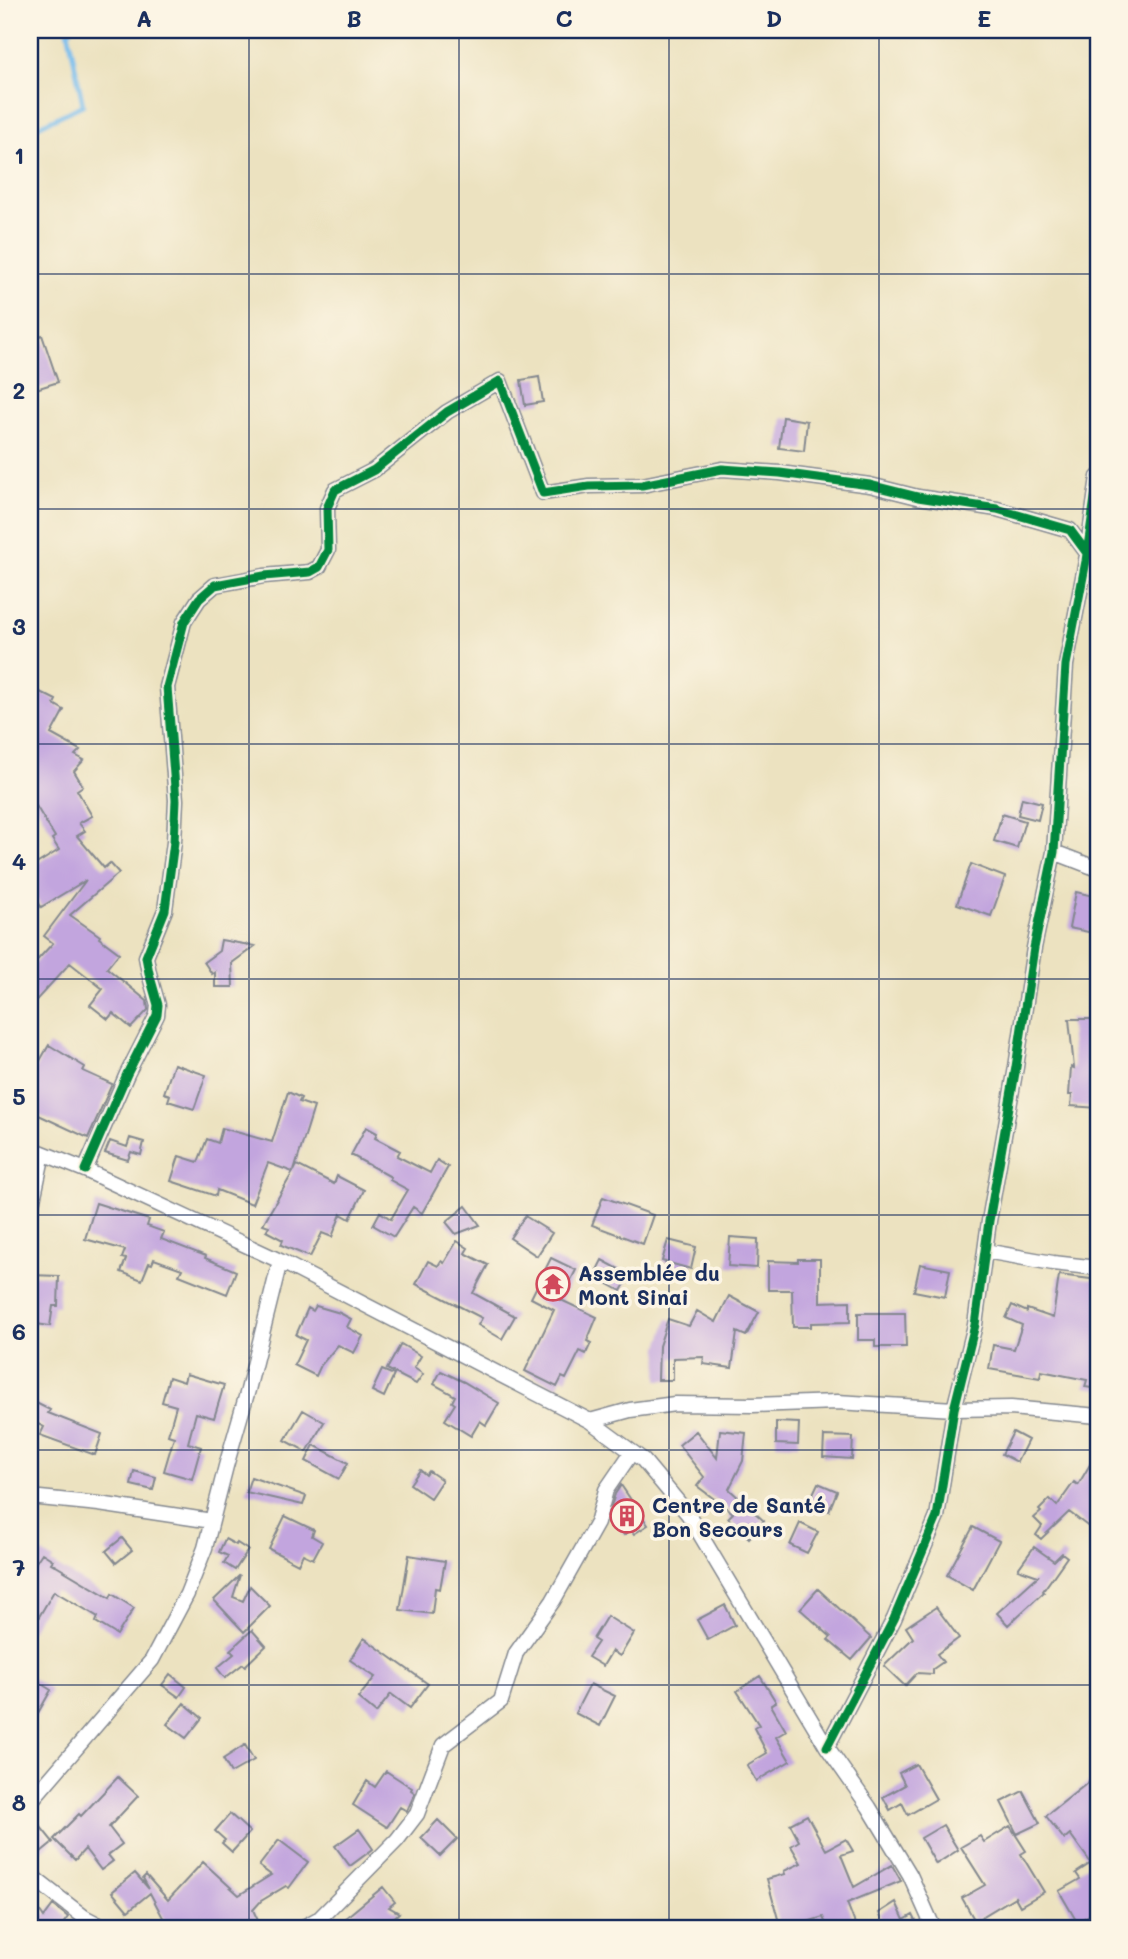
<svg xmlns="http://www.w3.org/2000/svg" width="1128" height="1959" viewBox="0 0 1128 1959" font-family="Mali,sans-serif">
	<rect width="100%" height="100%" fill="#fcf5e5"/>
	<filter id="ink" filterUnits="userSpaceOnUse"><feTurbulence type="fractalNoise" baseFrequency=".0143" numOctaves="2"/><feDisplacementMap in="SourceGraphic" scale="14" xChannelSelector="R" yChannelSelector="G"/><feConvolveMatrix kernelMatrix="1 2 1 2 8 2 1 2 1" color-interpolation-filters="sRGB"/></filter>
	<filter id="wash" filterUnits="userSpaceOnUse"><feTurbulence type="fractalNoise" baseFrequency=".00686" numOctaves="4" result="noise"/><feDisplacementMap in="SourceGraphic" scale="28" xChannelSelector="R" yChannelSelector="G"/><feGaussianBlur stdDeviation="1.57" result="paint"/><feColorMatrix in="noise" values="0 0 0 0 0 0 0 0 0 0 0 0 0 0 0 0 0 1.4 0 .05"/><feComposite in="paint" operator="in"/></filter>
	<g filter="url(#wash)">
		<rect width="100%" height="100%" fill="#ece2c0"/>
		<g fill="none" stroke-linecap="round" stroke-linejoin="round">
			<!-- stream -->
			<path stroke="#76bced" stroke-width="4.5" d="M30 130 83 105 68 31 71 30"/>
		</g>
		<g id="blocks">
			<!-- building -->
			<path fill="#c2a5de" d="M42 335 58 382 30 391V339Z
				M539 377 543 402 525 405 521 380Z
				M783 417 807 421 804 451 779 448Z
				M30 687 56 700 54 704 64 710 51 734 80 750 75 755 84 760 74 771 83 786 77 790 92 816 79 823 85 831 77 836 104 868 110 863 119 873 70 915 100 936 99 938 119 953 107 968 147 1001 148 1010 131 1028 113 1013 108 1019 90 1005 103 989 70 963 30 1007V968L53 943 44 936 86 880 41 907 30 887V868L59 850 52 839 55 837 30 796Z
				M1022 798 1042 803 1038 820 1018 815Z
				M1002 814 1025 821 1017 848 994 841Z
				M971 864 1005 877 991 916 957 904Z
				M1076 892 1098 897V934L1069 928Z
				M221 940 255 946 232 963 233 987H215V972L212 974 204 962 219 951Z
				M1069 1019H1096V1026H1098V1108L1071 1106 1072 1095H1069L1071 1067 1074 1068Z
				M49 1045 85 1067 83 1071 112 1084 88 1138 30 1111V1078Z
				M174 1064 206 1075 194 1109 168 1101 170 1095 164 1093Z
				M288 1092 301 1098 299 1102 314 1107 294 1171 297 1165 334 1184 337 1176 364 1190 350 1219 341 1214 332 1237 322 1233 310 1257 281 1245 283 1240 266 1231 269 1226 263 1224 293 1172 268 1163 252 1204 217 1190 216 1196 171 1181 179 1156 198 1162 207 1139 218 1143 222 1128 272 1142Z
				M366 1127 377 1133 375 1138 400 1151 397 1156 430 1173 437 1160 448 1167 422 1213 413 1207 394 1237 373 1225 380 1212 391 1219 408 1190 390 1180 391 1177 351 1155Z
				M130 1138 144 1142 141 1155 131 1152 128 1160 105 1153 110 1141 127 1147Z
				M603 1197 653 1215 643 1244 592 1225Z
				M96 1203 149 1220 147 1226 164 1232 161 1239 206 1256 205 1258 236 1271 227 1294 179 1275 182 1269 154 1259 152 1264 149 1263 142 1280 121 1272 126 1259 122 1258 125 1250 85 1239Z
				M466 1206 480 1225 456 1234 446 1222Z
				M525 1216 552 1233 537 1256 510 1238Z
				M730 1237 758 1239 757 1268 728 1266Z
				M668 1240 696 1247 691 1269 662 1261Z
				M457 1241 468 1248 465 1253 488 1265 473 1293 515 1316 502 1339 478 1325 482 1318 416 1284 428 1261 438 1266 441 1261 444 1263Z
				M551 1258 576 1270 561 1300 597 1317 587 1341 591 1343 586 1354 580 1351 566 1379 562 1377 557 1387 525 1371 554 1310 531 1298Z
				M798 1259H820V1302L850 1301V1322L811 1323V1327H793L792 1290H768V1261L798 1262Z
				M602 1260 630 1275 621 1291 594 1276Z
				M920 1264 950 1270 945 1297 914 1291Z
				M30 1275 59 1276 58 1306H53L50 1326 30 1323Z
				M1059 1275 1098 1280V1389L1085 1387 1087 1380 1041 1371 1040 1378 989 1369 993 1345 1014 1349 1022 1325 1006 1318 1012 1305 1027 1312V1309L1053 1318Z
				M729 1296 759 1312 746 1336 737 1332 732 1368 703 1364 704 1357 673 1358V1380H658L659 1346 668 1319 689 1326 697 1311 716 1322Z
				M316 1306 340 1313 351 1319 347 1327 363 1336 354 1353 338 1345 321 1365 316 1376 294 1365 306 1340 296 1335 308 1308 313 1311Z
				M858 1313H905L906 1347H875V1340H858Z
				M401 1344 421 1356 414 1368 423 1374 416 1384 387 1369Z
				M382 1370 394 1375 384 1397 372 1391Z
				M441 1371 464 1382 499 1403 486 1425 480 1421 471 1436 445 1420 455 1404 452 1402 455 1396 434 1384Z
				M186 1374 224 1385 214 1418 196 1413 188 1443 201 1447 192 1479 164 1471 174 1437 168 1435 176 1406 162 1402 169 1377 184 1382Z
				M30 1400 50 1410 48 1413 102 1434 95 1455 40 1435 44 1427 30 1420Z
				M303 1410 324 1422 307 1452 285 1440Z
				M776 1422 799 1423 798 1445 776 1444Z
				M720 1430 746 1433 743 1461 729 1489 764 1521 749 1538 728 1518 733 1513 697 1486 704 1477 679 1445 696 1431 717 1458Z
				M1013 1432 1028 1440 1017 1462 1002 1454Z
				M824 1436 853 1437 852 1459 823 1457Z
				M314 1445 348 1463 339 1479 306 1461Z
				M1098 1451V1534L1069 1512 1041 1539 1036 1535 1042 1526 1034 1518 1041 1512 1039 1510 1050 1499 1057 1506 1074 1482 1078 1485Z
				M420 1470 426 1475 429 1471 442 1480 430 1498 410 1484Z
				M134 1471 156 1477 153 1490 131 1485Z
				M251 1477 306 1496 303 1505 246 1492Z
				M818 1483 837 1491 829 1511 809 1502Z
				M621 1485 648 1525 634 1534 631 1530 624 1535 610 1513 614 1509 611 1507 615 1494Z
				M285 1516 314 1530 312 1536 322 1542 313 1559 303 1554 298 1564 269 1549Z
				M800 1523 818 1532 807 1553 790 1545Z
				M973 1527 999 1541 973 1590 947 1575Z
				M122 1538 132 1550 116 1563 106 1551Z
				M225 1539 236 1545 237 1543 248 1550 235 1570 224 1563 228 1556 219 1552Z
				M1034 1547 1054 1561 1062 1553 1067 1557 1043 1591 1044 1592 1008 1625 997 1613 1038 1576 1018 1569Z
				M42 1553 53 1560 51 1563 110 1598 112 1594 134 1608 117 1635 96 1622 98 1617 54 1591 30 1632V1571Z
				M409 1555 445 1561 440 1589 435 1588 432 1614 400 1610Z
				M240 1575 233 1597 243 1601 250 1586 270 1606 244 1632 214 1600Z
				M818 1589 871 1638 852 1660 828 1640 831 1637 800 1609Z
				M725 1605 735 1625 708 1640 697 1620Z
				M936 1607 959 1638 937 1654 943 1662 933 1669V1674L917 1673 905 1686 884 1666 913 1638 906 1627Z
				M607 1616 634 1633 620 1656 612 1651 603 1666 588 1657 598 1642 593 1639Z
				M252 1630 266 1646 245 1666 243 1664 225 1678 217 1668 234 1654 230 1650Z
				M364 1638 428 1684 410 1708 391 1694 376 1713 358 1698 375 1677 350 1660Z
				M170 1674 186 1687 179 1697 162 1685Z
				M760 1676 776 1702 771 1705 786 1731 776 1737 790 1761 756 1781 747 1765 767 1753 754 1728 759 1725 737 1691Z
				M30 1677 51 1690 30 1727Z
				M590 1684 615 1696 600 1726 575 1713Z
				M184 1703 202 1718 186 1738 167 1724Z
				M245 1745 254 1760 231 1773 223 1759Z
				M916 1764 936 1799 908 1815 902 1803 890 1810 883 1797 905 1785 899 1773Z
				M386 1771 412 1788 411 1790 415 1793 407 1811 400 1807 387 1827 353 1805 367 1781 375 1787Z
				M118 1777 138 1796 109 1827 122 1844 108 1855 113 1861 101 1870 85 1849 75 1860 54 1839 79 1814 81 1816Z
				M1090 1781 1091 1790 1098 1798V1910L1077 1922 1059 1891 1080 1879 1076 1873 1091 1863 1070 1834 1064 1839 1046 1816Z
				M1023 1791 1040 1823 1017 1834 1001 1802Z
				M230 1814 250 1832 232 1852 222 1843 225 1840 215 1831Z
				M807 1815 826 1850 846 1839 853 1851 841 1855 854 1887 892 1865 901 1881 847 1903 857 1929H828L823 1917 801 1924V1922L780 1926 767 1879 785 1874 784 1871 801 1863 791 1846 799 1841 790 1824Z
				M438 1820 457 1839 440 1856 421 1838Z
				M943 1825 958 1850 936 1864 921 1838Z
				M40 1826 53 1842 30 1861V1835Z
				M1010 1826 1026 1851 1021 1854 1044 1892 1020 1906 1015 1897 975 1921 962 1898 985 1885 961 1847 980 1836 984 1842Z
				M359 1829 373 1849 350 1866 335 1846Z
				M279 1840 308 1862 289 1888 286 1886 261 1901 253 1910 262 1929H169L150 1893 128 1911 112 1892 135 1873 149 1889 143 1878 146 1875 168 1900 203 1862 239 1895 271 1875 259 1866Z
				M383 1887 395 1902 389 1907 399 1913 381 1929H332Z
				M30 1897 44 1917 53 1905 68 1917 59 1929H30Z
				M896 1902 904 1920 913 1915 920 1929H885L879 1913Z"/>
		</g>
	</g>
	<g filter="url(#ink)">
		<use href="#blocks" fill-opacity="0" stroke="#84888f" stroke-width="2"/>
		<g fill="none" stroke-linecap="round" stroke-linejoin="round">
			<defs>
				<path id="minor" d="M1054 852 1098 869
					M30 1148 85 1170 280 1261 590 1421 643 1460 688 1514 827 1747 869 1807 910 1875 934 1929
					M85 1170 127 1074 157 1015 158 1005 149 973 146 957 165 910 174 842 176 800 167 687 184 622 199 599 215 585 264 576 310 572 319 567 328 550 327 508 335 490 374 470 447 412 500 381 543 493 589 486 642 485 722 469 780 473 870 485 918 497 997 509 1070 530 1087 553
					M30 1214 43 1153
					M985 1251 1053 1263 1098 1268
					M590 1421 630 1410 675 1404 753 1405 837 1402 954 1409 1011 1408 1098 1416
					M30 1497 99 1504 212 1521
					M827 1747 894 1619 937 1517 954 1409 975 1325 989 1221 1016 1067 1034 948 1054 852 1066 665 1086 561 1098 477
					M30 1802 152 1660 187 1594 205 1548 226 1466 248 1390 280 1261
					M30 1875 84 1917 107 1929
					M300 1929 320 1918 397 1840 417 1814 443 1745 501 1701 516 1653 553 1601 597 1523 606 1490 632 1452"/>
			</defs>
			<!-- minor casing -->
			<use href="#minor" stroke="#84888f" stroke-width="17"/>
			<!-- minor -->
			<use href="#minor" stroke="#fff" stroke-width="14"/>
			<defs>
				<path id="cycleway" d="M85 1170 127 1074 157 1015 158 1005 149 973 146 957 165 910 174 842 176 800 167 687 184 622 199 599 215 585 264 576 310 572 319 567 328 550 327 508 335 490 374 470 447 412 500 381 543 493 589 486 642 485 722 469 780 473 870 485 918 497 997 509 1070 530 1087 553
					M827 1747 894 1619 937 1517 954 1409 975 1325 989 1221 1016 1067 1034 948 1054 852 1066 665 1086 561 1098 477"/>
			</defs>
			<!-- cycleway casing -->
			<use href="#cycleway" stroke="#fcf5e5" stroke-width="13"/>
			<!-- cycleway -->
			<use href="#cycleway" stroke="#00873e" stroke-width="9"/>
		</g>
	</g>
	<!-- grid -->
	<path fill="none" stroke="#1b2f5e" stroke-width="2" stroke-opacity="0.55" d="M249 30V1929M459 30V1929M669 30V1929M879 30V1929M30 274H1098M30 509H1098M30 744H1098M30 979H1098M30 1215H1098M30 1450H1098M30 1685H1098"/>
	<!-- icons -->
	<defs>
		<symbol id="temple-ring" viewBox="-11 -11 22 22"><circle r="9.5" fill="#fcf5e5" stroke="#d1495b" stroke-width="1.5"/><path d="M0-6L5-2H3V0L6.5 2.5H4V6H1.5V3h-3V6H-4V2.5H-6.5L-3 0V-2H-5Z" fill="#d1495b"/></symbol>
		<symbol id="building-ring" viewBox="-11 -11 22 22"><circle r="9.5" fill="#fcf5e5" stroke="#d1495b" stroke-width="1.5"/><path d="M-4-6H4V6H1V3H-1V6H-4ZM-2.5-4.3h1.7v1.8h-1.7ZM.8-4.3h1.7v1.8H.8ZM-2.5-1h1.7V.8h-1.7ZM.8-1h1.7V.8H.8Z" fill="#d1495b"/></symbol>
	</defs>
	<g fill-rule="evenodd">
		<use href="#temple-ring" x="534" y="1265" width="38" height="38"/>
		<use href="#building-ring" x="608" y="1497" width="38" height="38"/>
	</g>
	<g text-anchor="middle" dominant-baseline="central" stroke-width="7" stroke-linejoin="round" paint-order="stroke">
		<!-- poi labels -->
		<g font-size="21" font-weight="bold" fill="#1b2f5e" stroke="#fcf5e5" text-anchor="start">
			<text x="578" y="1272">Assemblée du<tspan x="578" dy="24">Mont Sinai</tspan></text>
			<text x="652" y="1504">Centre de Santé<tspan x="652" dy="24">Bon Secours</tspan></text>
		</g>
	</g>
	<!-- margin -->
	<rect width="1128" height="1959" fill="none" stroke="#fcf5e5" stroke-width="77"/>
	<rect x="38" y="38" width="1052" height="1882" fill="none" stroke="#1b2f5e" stroke-width="2.5"/>
	<g font-size="23" text-anchor="middle" font-weight="bold" fill="#1b2f5e">
		<text x="144" y="27">A</text>
		<text x="354" y="27">B</text>
		<text x="564" y="27">C</text>
		<text x="774" y="27">D</text>
		<text x="984" y="27">E</text>
		<text x="19" y="164">1</text>
		<text x="19" y="399">2</text>
		<text x="19" y="635">3</text>
		<text x="19" y="870">4</text>
		<text x="19" y="1105">5</text>
		<text x="19" y="1340">6</text>
		<text x="19" y="1576">7</text>
		<text x="19" y="1811">8</text>
	</g>
</svg>
